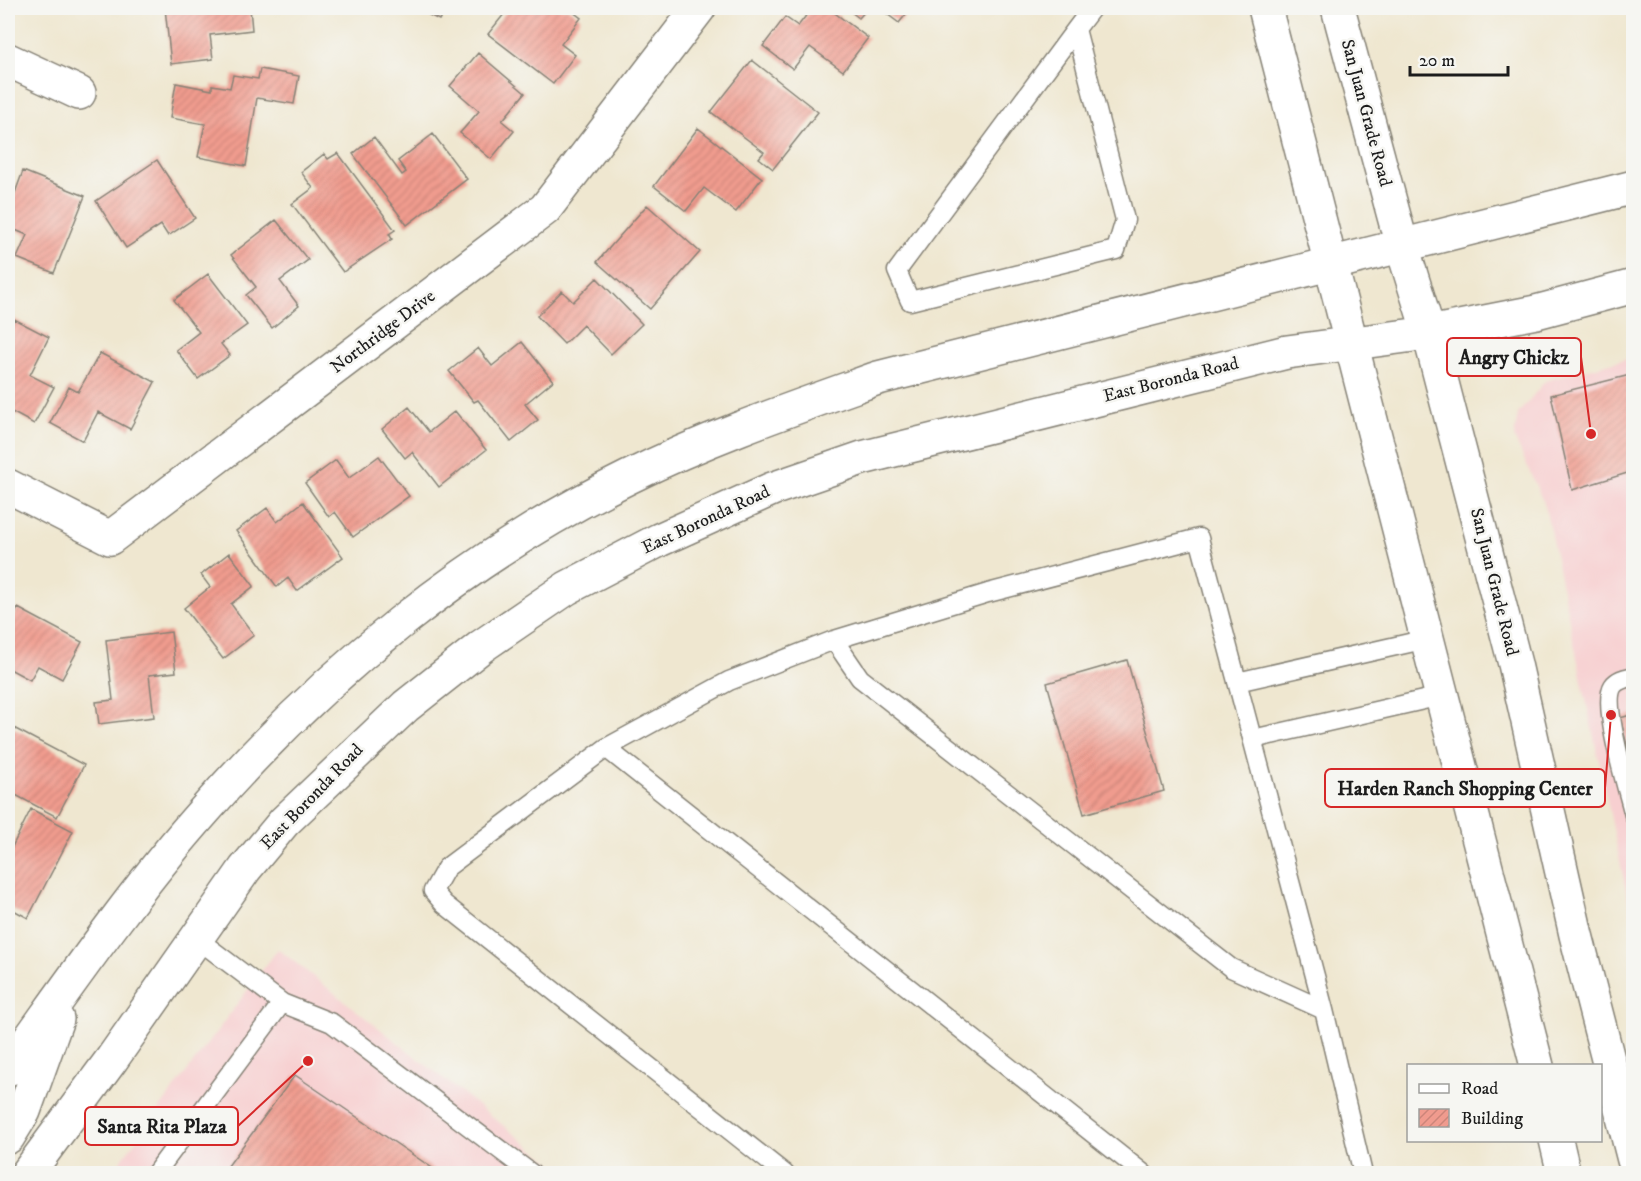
<svg xmlns="http://www.w3.org/2000/svg" width="1641" height="1181" viewBox="0 0 1641 1181" font-family="'IM FELL DW Pica',serif">
	<defs>
		<pattern id="building-hatch" width="6" height="6" patternUnits="userSpaceOnUse" patternTransform="scale(1.5)"><rect width="6" height="6" fill="#f09b8e"/><path d="M-1 1l2-2M0 6l6-6M5 7l2-2" fill="none" stroke="#cd857a"/></pattern>
	</defs>
	<rect width="100%" height="100%" fill="#f6f6f2"/>
	<filter id="ink" filterUnits="userSpaceOnUse"><feTurbulence type="fractalNoise" baseFrequency=".0167" numOctaves="2"/><feDisplacementMap in="SourceGraphic" scale="12" xChannelSelector="R" yChannelSelector="G"/><feConvolveMatrix kernelMatrix="1 2 1 2 8 2 1 2 1" color-interpolation-filters="sRGB"/></filter>
	<filter id="wash" filterUnits="userSpaceOnUse"><feTurbulence type="fractalNoise" baseFrequency=".008" numOctaves="4" result="noise"/><feDisplacementMap in="SourceGraphic" scale="24" xChannelSelector="R" yChannelSelector="G"/><feGaussianBlur stdDeviation="1.35" result="paint"/><feColorMatrix in="noise" values="0 0 0 0 0 0 0 0 0 0 0 0 0 0 0 0 0 1.4 0 .05"/><feComposite in="paint" operator="in"/></filter>
	<g filter="url(#wash)">
		<rect width="100%" height="100%" fill="#efe7d0"/>
		<!-- built -->
		<path fill="#f7cfd0" d="M1633 357V923L1545 506 1514 437 1518 414 1545 381Z
			M278 949 564 1173 111 1174Z"/>
		<g id="blocks">
			<!-- building -->
			<path fill="url(#building-hatch)" d="M165 8H250L252 30 210 35 213 59 171 64Z
				M415 8H446L439 20Z
				M509 8H568L581 18 561 44 575 55 553 84 488 34Z
				M812 8H828L868 38 843 71 810 47 793 69 763 46 785 17 798 26Z
				M846 8H868L859 18Z
				M879 8H911L899 23Z
				M478 53 525 93 502 121 514 131 491 159 460 133 479 111 450 86Z
				M752 60 818 112 773 169 759 158 764 152 711 112Z
				M260 69 299 76 294 104 257 98 246 166 198 157 205 124 170 118 176 83 212 90V85L230 88 233 75 258 79Z
				M698 128 762 178 736 212 704 188 686 211 654 186Z
				M433 134 467 179 407 225 353 154 374 137 402 175 406 172 398 161Z
				M338 153 395 230 389 234 392 239 343 272 292 204 313 188 301 172 324 154 328 159Z
				M157 160 195 218 168 236 161 225 126 248 96 201Z
				M23 171 85 196 54 273 17 258 27 235 8 227V212Z
				M647 205 700 252 650 309 597 262Z
				M276 220 308 260 280 281 299 306 272 328 246 295 256 287 231 255Z
				M208 274 247 325 221 344 230 355 198 379 176 350 199 332 174 300Z
				M597 278 642 324 611 354 583 325 564 344 537 316 562 291 573 302Z
				M14 319 49 337 30 375 54 387 34 424 8 410V331Z
				M522 342 553 381 525 404 538 420 511 442 478 400 474 402 449 371 478 348 492 366Z
				M100 353 155 382 130 429 98 412 83 441 50 423 69 387 78 392Z
				M1634 374V471L1572 490 1551 395Z
				M409 407 429 432 455 411 486 450 439 487 412 452 405 458 382 429Z
				M379 456 409 496 353 537 335 512 329 517 305 483 336 460 349 478Z
				M303 502 343 557 297 591 288 578 277 587 236 531 267 508 277 522Z
				M229 553 254 586 231 604 254 635 223 659 184 608 210 587 201 575Z
				M18 608 82 642 62 679 38 666 30 680 8 668V627Z
				M171 632 176 672 149 675 154 717 99 724 96 702 113 700 106 640Z
				M1127 660 1164 791 1084 814 1047 683Z
				M1634 714V768H1633L1620 718Z
				M8 725 84 765 57 817 8 791Z
				M31 809 73 831 28 918 8 907V855Z
				M295 1075 441 1174H222Z"/>
		</g>
	</g>
	<g filter="url(#ink)">
		<use href="#blocks" fill-opacity="0" stroke="#868276" stroke-width="1.5"/>
		<g fill="none" stroke-linecap="round" stroke-linejoin="round">
			<defs>
				<path id="lane" d="M1076 29 1125 220 1116 250 910 301 897 271 1076 29 1092 8
					M834 640 860 678 1231 968 1324 1010 1363 1174
					M1634 676C1626 678 1618 679 1613 686 1601 704 1628 791 1634 815
					M1237 682 1427 639
					M1253 739 1441 696
					M606 748 1144 1174
					M196 938 282 1003 332 1023 532 1174
					M155 1174 282 1003
					M785 1174 444 904 433 891 446 868 606 748 729 681 834 640 988 593 1199 538 1324 1010"/>
				<path id="street" d="M8 60 79 93
					M8 486 110 538 545 209 699 8"/>
				<path id="secondary" d="M1265 8 1537 1066
					M1338 8 1402 246 1429 333 1515 664 1576 935 1634 1160
					M8 1069C71 982 133 891 205 810 323 675 467 556 629 477 709 437 794 408 878 378L1634 187
					M8 1137 24 1111 57 1019
					M1556 1140 1564 1174
					M27 1174 112 1059 245 869 284 822 406 706 482 646 567 588 659 540 772 489 862 458 1287 352 1429 333 1536 312 1634 286"/>
			</defs>
			<!-- lane casing -->
			<use href="#lane" stroke="#868276" stroke-width="21"/>
			<!-- street casing -->
			<use href="#street" stroke="#868276" stroke-width="36"/>
			<!-- secondary casing -->
			<use href="#secondary" stroke="#868276" stroke-width="36"/>
			<!-- lane -->
			<use href="#lane" stroke="#fff" stroke-width="18"/>
			<!-- street -->
			<use href="#street" stroke="#fff" stroke-width="33"/>
			<!-- secondary -->
			<use href="#secondary" stroke="#fff" stroke-width="33"/>
		</g>
	</g>
	<g text-anchor="middle" dominant-baseline="central" stroke-width="5" stroke-linejoin="round" paint-order="stroke">
		<!-- street labels -->
		<g font-size="18" fill="#1c1c1c" stroke="#f6f6f2">
			<text transform="translate(1366 113) rotate(75)">San Juan Grade Road</text>
			<text transform="translate(383 332) rotate(-37)">Northridge Drive</text>
			<text transform="translate(1171 380) rotate(-14)">East Boronda Road</text>
			<text transform="translate(706 520) rotate(-25)">East Boronda Road</text>
			<text transform="translate(1494 582) rotate(76)">San Juan Grade Road</text>
			<text transform="translate(312 797) rotate(-46)">East Boronda Road</text>
		</g>
	</g>
	<!-- callouts -->
	<path fill="none" stroke="#d62828" stroke-width="2" d="M1591 434L1581 357M1611 715L1605 788M308 1061L238 1126"/>
	<g fill="#d62828" stroke="#f6f6f2" stroke-width="2">
		<circle cx="1591" cy="434" r="6"/>
		<circle cx="1611" cy="715" r="6"/>
		<circle cx="308" cy="1061" r="6"/>
	</g>
	<g fill="#f6f6f2" stroke="#d62828" stroke-width="2">
		<rect x="1447" y="338" width="134" height="38" rx="6"/>
		<rect x="1325" y="769" width="280" height="38" rx="6"/>
		<rect x="85" y="1107" width="153" height="38" rx="6"/>
	</g>
	<g font-size="20" text-anchor="middle" font-weight="bold" fill="#1c1c1c">
		<text x="1514" y="364">Angry Chickz</text>
		<text x="1465" y="795">Harden Ranch Shopping Center</text>
		<text x="162" y="1133">Santa Rita Plaza</text>
	</g>
	<!-- margin -->
	<rect width="1641" height="1181" fill="none" stroke="#f6f6f2" stroke-width="30"/>
	<!-- legend -->
	<rect x="1407" y="1064" width="195" height="78" fill="#f6f6f2" stroke="#9f9f9c" stroke-width="1.5"/>
	<rect x="1419" y="1084" width="30" height="9" fill="#ffffff" stroke="#9f9f9c" stroke-width="1.5"/>
	<text x="1461" y="1094" font-size="18" fill="#1c1c1c">Road</text>
	<rect x="1419" y="1109" width="30" height="18" fill="url(#building-hatch)" stroke="#9f9f9c" stroke-width="1.5"/>
	<text x="1461" y="1124" font-size="18" fill="#1c1c1c">Building</text>
	<!-- scale -->
	<path d="M1410 66v9h98v-9" fill="none" stroke="#1c1c1c" stroke-width="3"/>
	<text x="1419" y="66" font-size="18" fill="#1c1c1c" stroke="#f6f6f2" stroke-width="4.5" paint-order="stroke">20 m</text>
</svg>
